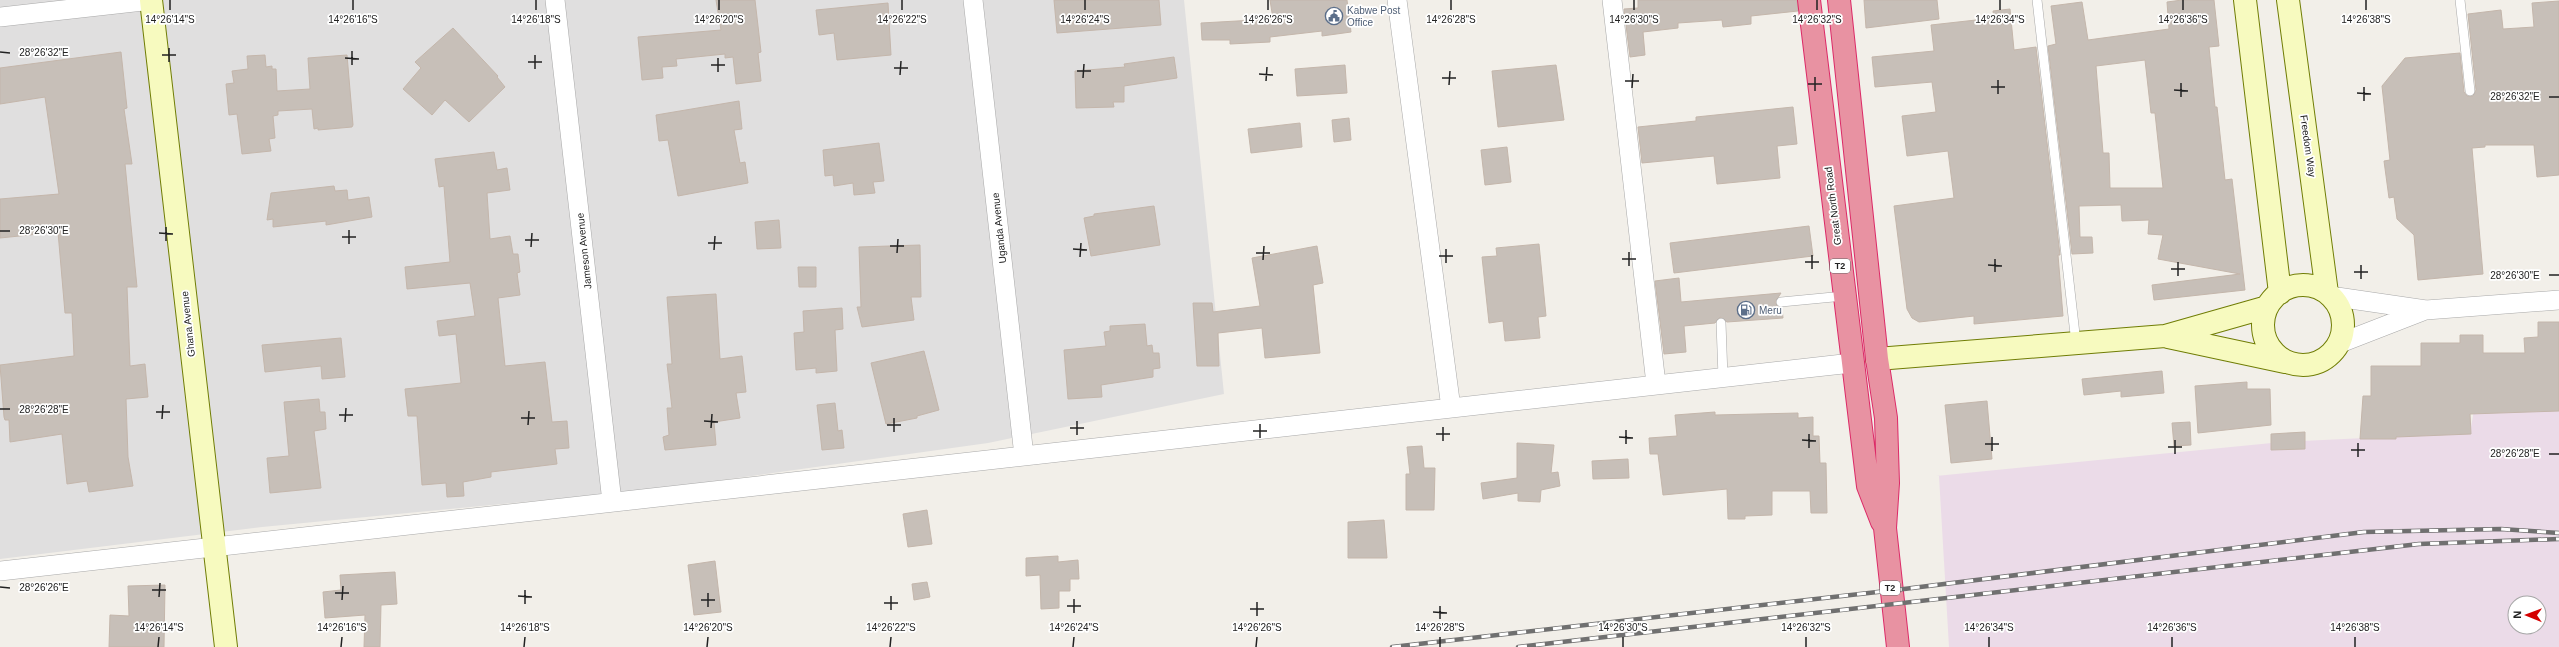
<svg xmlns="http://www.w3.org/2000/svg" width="2559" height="647" viewBox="0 0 2559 647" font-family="Arial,sans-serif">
	<rect width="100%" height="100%" fill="#f2efe9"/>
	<!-- residential -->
	<path fill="#e0dfdf" d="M0 0H1184L1224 394 988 443 658 489 262 527 0 559Z"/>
	<!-- industrial -->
	<path fill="#ebdbe8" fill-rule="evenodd" d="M2559 408V647H1949L1939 476H1936L2282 442 2470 433 2474 410ZM2515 603H2539V627H2515Z"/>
	<!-- building -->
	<path fill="#c7bfb8" stroke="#c4b6ab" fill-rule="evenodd" d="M716 0H755L761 52 758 53 761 81 736 84 733 57 725 58V54L676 59 677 66 662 67 663 78 642 80 638 37 721 30Z
		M1054 0H1159L1161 25 1057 33Z
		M1270 0H1347L1351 32 1322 36V31L1270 37V42L1230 44V40H1202L1201 23 1273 19Z
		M1638 0H1797L1798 11 1751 16V24L1723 27 1722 20 1678 23V28L1643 32 1645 55 1630 57 1624 9 1638 8Z
		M1864 0H1937L1939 19 1866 28Z
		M2182 0H2214L2219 46 2209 47 2215 107H2217L2225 180 2232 179 2245 290 2154 300 2152 285 2240 274 2158 259 2163 235 2148 234 2149 220 2122 221 2121 205 2079 206 2080 237H2092L2093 253 2072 254 2048 46 2056 44 2051 6 2082 2 2088 40 2169 29 2167 2ZM2145 60 2151 113H2155L2163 188H2110L2109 153H2103L2096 66Z
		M2559 1V175L2537 177 2534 145H2485V147L2472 148 2483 274 2418 280 2414 235 2397 219 2394 197 2389 198 2384 161 2390 160 2382 86 2405 58 2460 53 2464 92 2467 96H2473L2476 90 2468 14 2501 10 2503 29 2534 27 2532 3Z
		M888 3 891 55 837 60 834 33 819 35 816 10Z
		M2010 9 2014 50 2036 47 2060 255H2058L2063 316 1974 324V316L1919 322 1912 318 1907 309 1894 206 1954 198 1948 151 1907 156 1902 116 1936 112 1932 82 1875 87 1872 57 1934 51 1931 25 1994 18 1993 11Z
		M453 28 498 76 497 77 505 87 469 122 445 100 432 115 403 89 421 68 415 62Z
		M121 52 127 108 124 109 132 164H125L137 287H127L130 366 145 364 148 397 126 399 128 457 133 486 89 492 87 481 67 484 62 434 10 442 9 420H5L4 417 0 365 74 356 72 313H65L58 232 0 238V199L59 194 45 97 0 104V68Z
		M265 55 266 67 272 66V69H276L277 91 310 89 308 58 347 55 353 125 352 127 318 130V128L314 129 312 109 278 111V115L273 116 275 138 269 139 271 151 242 154 237 114 229 115 226 84 234 83 232 71 248 69 247 56Z
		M1174 57 1177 78 1124 86V102H1113L1114 107 1076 108 1075 71 1125 67 1124 64Z
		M1345 65 1347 93 1297 96 1295 69Z
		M1556 65 1564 120 1498 127 1492 71Z
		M739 101 742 129 734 130 740 163 745 162 748 183 678 196 668 140 659 141 656 115Z
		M1793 107 1797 144 1777 146 1780 178 1717 184 1714 156 1642 163 1638 127 1696 121V117Z
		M1349 118 1351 140 1334 142 1332 120Z
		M1300 123 1302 147 1251 153 1248 129Z
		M879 143 884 181 873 182 875 193 854 195 853 183 834 186 833 175 825 176 823 150Z
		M1507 147 1511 182 1485 185 1481 150Z
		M494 152 497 170 507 168 510 190 487 193 490 239 510 236 513 254H518L520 272 517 273 520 295 498 298 505 366 545 362 552 422 567 421 569 448 555 449 557 464 491 472V477L463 482 464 496 447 497 446 483 422 485 417 416H408L405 389 461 383 456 334 439 336 437 321 475 316 470 283 407 289 405 267 450 262 444 186 439 187 435 159Z
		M334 186 335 191 347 190 348 200 369 197 372 217 326 225V221L273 227V219L267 220 271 193Z
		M1154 206 1160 245 1091 256 1084 218 1094 216V214Z
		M779 220 781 248 757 249 755 222Z
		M1809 226 1813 256 1674 273 1670 243Z
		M1539 244 1546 316 1538 317 1540 338 1505 341 1503 321 1489 323 1482 257 1497 256 1496 248Z
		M920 245 921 297H911L914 320 862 327 857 307H861L859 247Z
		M1317 246 1323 283 1313 285 1320 353 1265 358 1262 328 1218 333 1219 366H1197L1193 303H1212L1213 312 1260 306 1252 258Z
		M798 267H816V287H799Z
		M1679 278 1681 302 1781 293 1775 302 1778 307 1782 308 1783 318 1727 322 1720 317 1715 323 1684 326 1686 352 1664 354 1655 281Z
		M716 294 720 359 742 356 746 392 736 393 740 418 714 422 716 445 665 450 663 437 669 435 667 408H672L667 364H672L667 297Z
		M842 308 843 329 835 330 837 371 816 373V368L796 370 794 333 804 332 803 311Z
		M2538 322H2559V411L2470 414 2471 434 2396 437V439H2360L2363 396H2371V366H2421V343H2460V335H2483V353H2525L2524 338 2538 337Z
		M1145 324 1147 346 1152 345 1153 353H1159L1160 368 1153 369V377L1101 385 1102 397 1068 399 1064 350 1106 346 1104 332 1110 331V326Z
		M341 338 345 377 322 379 321 366 265 372 262 345Z
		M924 351 939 410 917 416V418L886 424 871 363Z
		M2162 371 2164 393 2121 397V391L2084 395 2082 379Z
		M2247 382V389H2270L2271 425 2198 433 2195 386Z
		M319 399 320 412H325L326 429 314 431 321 488 270 493 267 458 289 456 284 402Z
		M1987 401 1992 459 1951 463 1945 405Z
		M835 403 838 431 842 430 844 448 822 450 817 405Z
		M1715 412V415L1798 413V418L1813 417V436H1819L1820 463H1826L1827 513H1811L1810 491H1772V515L1745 516V519H1728L1727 489 1663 495 1658 454H1650L1649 438 1677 436 1675 415Z
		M2190 422 2191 445 2174 446 2172 423Z
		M2305 432V449L2271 450V434Z
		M1517 443 1554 445 1551 473 1558 472 1560 486 1541 490 1540 502 1518 501V493L1483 499 1481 483 1517 478Z
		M1422 446 1424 468H1435L1434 510H1406V474H1410L1407 447Z
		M1628 459 1629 478 1593 479 1592 461Z
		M927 510 932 544 908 547 903 514Z
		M1384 520 1387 558H1348V522Z
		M1058 556V562L1078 560 1079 579H1070V591H1059V608L1041 609 1040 575 1026 576V558Z
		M715 561 721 612 694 615 688 565Z
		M395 572 397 604 381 605 380 647H364L365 615 325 618 323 592 341 590 340 575Z
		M927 582 930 597 914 600 912 584Z
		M165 585 164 647H109L110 615 129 616 128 586Z"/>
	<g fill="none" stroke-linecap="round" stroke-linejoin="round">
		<defs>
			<path id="lane" d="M2037 0 2076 343
				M2460 0 2470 91
				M1781 302 1844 296
				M1721 323 1723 377"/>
			<path id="street" d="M555 0 612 502
				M973 0 1024 456
				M1397 0 1451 408
				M1612 0 1656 384
				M0 17 152 0
				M2330 296 2426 310 2559 300
				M2338 344 2423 311
				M0 571 1852 363"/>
			<path id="secondary" d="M151 0 226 647
				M2245 0 2280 293
				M2288 0 2327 293
				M2263 325a40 40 0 1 1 80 0a40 40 0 1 1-80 0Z
				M2168 337 2285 362
				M1877 359 2165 336 2267 307"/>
			<path id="highway" d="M1809 0 1868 486 1882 522
				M1839 0 1877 359 1886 418 1888 483 1885 528 1898 647"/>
		</defs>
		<!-- lane casing -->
		<use href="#lane" stroke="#a9a9a9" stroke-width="10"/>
		<!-- street casing -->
		<use href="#street" stroke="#a9a9a9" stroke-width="20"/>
		<!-- secondary casing -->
		<use href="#secondary" stroke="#707d05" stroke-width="24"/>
		<!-- highway casing -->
		<use href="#highway" stroke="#dc2a67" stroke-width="24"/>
		<!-- lane -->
		<use href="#lane" stroke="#fff" stroke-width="9"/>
		<!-- street -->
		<use href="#street" stroke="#fff" stroke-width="19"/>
		<!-- secondary -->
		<use href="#secondary" stroke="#f7fabf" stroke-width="22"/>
		<!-- highway -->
		<use href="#highway" stroke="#e892a2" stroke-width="22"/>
		<defs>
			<path id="rail" d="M1392 647 1904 589 2364 532 2501 529 2559 533
				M1518 647 2419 544 2559 539"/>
		</defs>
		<!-- rail casing -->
		<use href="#rail" stroke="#707070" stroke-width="4.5"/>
		<!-- rail -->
		<use href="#rail" stroke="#fff" stroke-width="3" stroke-dasharray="9" stroke-linecap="butt"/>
	</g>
	<!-- ticks -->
	<path fill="none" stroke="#222" stroke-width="1.5" d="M170 10V0M353 10V0M536 10V0M719 10V0M902 10V0M1085 10V0M1268 10V0M1451 10V0M1634 10V0M1817 10V0M2000 10V0M2183 10V0M2366 10V0M0 52 10 53M162 55H176M345 58 359 59M169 62V48M528 62H542M352 65V51M711 65H725M894 68H908M535 69V55M1077 71H1091M718 72V58M1259 74 1273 75M900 75 901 61M1083 78 1084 64M1442 78H1456M1266 81 1267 67M1625 81H1639M1808 84H1822M1449 85 1450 71M1991 87H2005M1632 88 1633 74M2174 90 2188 91M1815 91V77M2357 93 2371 94M1998 94V80M2181 97V83M2549 97H2559M2364 101V87M0 231H10M159 233 173 234M342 237H356M525 240H539M166 241V227M708 243H722M349 244V230M890 246H904M531 247 532 233M1073 249 1087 250M714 250 715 236M897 253 898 239M1256 253H1270M1439 256H1453M1080 257 1081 243M1622 259H1636M1263 260 1264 246M1805 262H1819M1446 263V249M1988 265 2002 266M1629 266V252M1812 269V255M2171 269H2185M1995 272V259M2354 272H2368M2549 275H2559M2178 276V262M2361 279V265M0 409H10M156 412H170M339 415H353M521 418H535M162 419 163 405M704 421 718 422M345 422 346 408M528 425 529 411M887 425H901M711 428 712 414M1070 428H1084M1253 431H1267M894 432V418M1436 434H1450M1077 435V421M1619 437 1633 438M1260 438V424M1802 440 1816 441M1443 441V427M1626 444V430M1985 444H1999M2168 447H2182M1809 448V434M2351 450H2365M1992 451V437M2175 454V440M2549 454H2559M2358 457V443M0 587 10 588M152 590H166M335 593H349M518 596 532 597M159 597 160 583M342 600 343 586M701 600H715M884 603H898M525 604V590M1067 606H1081M708 607V593M1250 609H1264M891 610V596M1433 612 1447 613M1074 613V599M1257 616V602M1440 619V606M158 647 159 637M341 647 342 637M524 647 525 637M707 647 708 637M890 647 891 637M1073 647 1074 637M1256 647 1257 637M1440 647V637M1623 647V637M1806 647V637M1989 647V637M2172 647V637M2355 647V637"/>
	<!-- icons -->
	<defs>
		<symbol id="civic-ring" viewBox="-11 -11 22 22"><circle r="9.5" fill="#fff" stroke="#5c6f8a" stroke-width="1.5"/><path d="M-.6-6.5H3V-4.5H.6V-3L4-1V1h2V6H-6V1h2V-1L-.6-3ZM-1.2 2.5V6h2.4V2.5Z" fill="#5c6f8a"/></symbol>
		<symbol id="fuel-ring" viewBox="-11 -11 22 22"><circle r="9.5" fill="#fff" stroke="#5c6f8a" stroke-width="1.5"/><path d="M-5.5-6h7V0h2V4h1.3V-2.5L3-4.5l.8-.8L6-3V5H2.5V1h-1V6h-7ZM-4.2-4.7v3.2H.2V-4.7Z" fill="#5c6f8a"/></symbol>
	</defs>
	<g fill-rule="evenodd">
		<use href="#civic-ring" x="1324" y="6" width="20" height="20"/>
		<use href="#fuel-ring" x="1736" y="300" width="20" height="20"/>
	</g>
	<g text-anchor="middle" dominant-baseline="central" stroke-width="3.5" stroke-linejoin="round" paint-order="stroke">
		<!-- shield labels -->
		<g fill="#fff" stroke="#646464" stroke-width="1">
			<rect x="1830" y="259" width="20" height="14" rx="3"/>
			<rect x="1880" y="581" width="20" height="14" rx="3"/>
		</g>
		<g font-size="9" font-weight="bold" fill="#222">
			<text x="1840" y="266">T2</text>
			<text x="1890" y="588">T2</text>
		</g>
		<!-- service labels -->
		<g font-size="10" fill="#4e5e75" stroke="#fff" text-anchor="start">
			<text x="1347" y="10">Kabwe Post<tspan x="1347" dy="12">Office</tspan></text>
			<text x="1759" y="310">Meru</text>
		</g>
		<!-- street labels -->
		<g font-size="10" fill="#222" stroke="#fff">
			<text transform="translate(2308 146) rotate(82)">Freedom Way</text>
			<text transform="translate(1833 206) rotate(-97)">Great North Road</text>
			<text transform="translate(999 228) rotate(-96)">Uganda Avenue</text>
			<text transform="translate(584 251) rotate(-96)">Jameson Avenue</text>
			<text transform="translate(188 324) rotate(-96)">Ghana Avenue</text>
		</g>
	</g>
	<g font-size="10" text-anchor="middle" fill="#222" stroke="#fff" stroke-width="3.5" stroke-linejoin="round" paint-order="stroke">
		<text x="170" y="23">14°26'14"S</text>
		<text x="353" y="23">14°26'16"S</text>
		<text x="536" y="23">14°26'18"S</text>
		<text x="719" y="23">14°26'20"S</text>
		<text x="902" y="23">14°26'22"S</text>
		<text x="1085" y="23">14°26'24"S</text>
		<text x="1268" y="23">14°26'26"S</text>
		<text x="1451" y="23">14°26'28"S</text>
		<text x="1634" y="23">14°26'30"S</text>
		<text x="1817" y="23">14°26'32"S</text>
		<text x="2000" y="23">14°26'34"S</text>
		<text x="2183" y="23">14°26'36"S</text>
		<text x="2366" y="23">14°26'38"S</text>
		<text x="44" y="56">28°26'32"E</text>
		<text x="2515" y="100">28°26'32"E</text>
		<text x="44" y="234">28°26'30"E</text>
		<text x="2515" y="279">28°26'30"E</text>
		<text x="44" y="413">28°26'28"E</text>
		<text x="2515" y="457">28°26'28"E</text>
		<text x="44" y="591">28°26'26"E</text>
		<text x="159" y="631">14°26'14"S</text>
		<text x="342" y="631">14°26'16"S</text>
		<text x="525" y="631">14°26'18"S</text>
		<text x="708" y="631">14°26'20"S</text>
		<text x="891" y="631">14°26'22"S</text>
		<text x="1074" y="631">14°26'24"S</text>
		<text x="1257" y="631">14°26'26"S</text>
		<text x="1440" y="631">14°26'28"S</text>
		<text x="1623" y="631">14°26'30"S</text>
		<text x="1806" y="631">14°26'32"S</text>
		<text x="1989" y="631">14°26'34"S</text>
		<text x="2172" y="631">14°26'36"S</text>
		<text x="2355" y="631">14°26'38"S</text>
	</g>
	<!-- north arrow -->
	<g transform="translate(2527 615) rotate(271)"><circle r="19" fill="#ffffff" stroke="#a7a7a7"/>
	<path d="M0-3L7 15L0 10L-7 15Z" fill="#d40000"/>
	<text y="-6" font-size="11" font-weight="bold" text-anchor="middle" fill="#222222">N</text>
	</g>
</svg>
